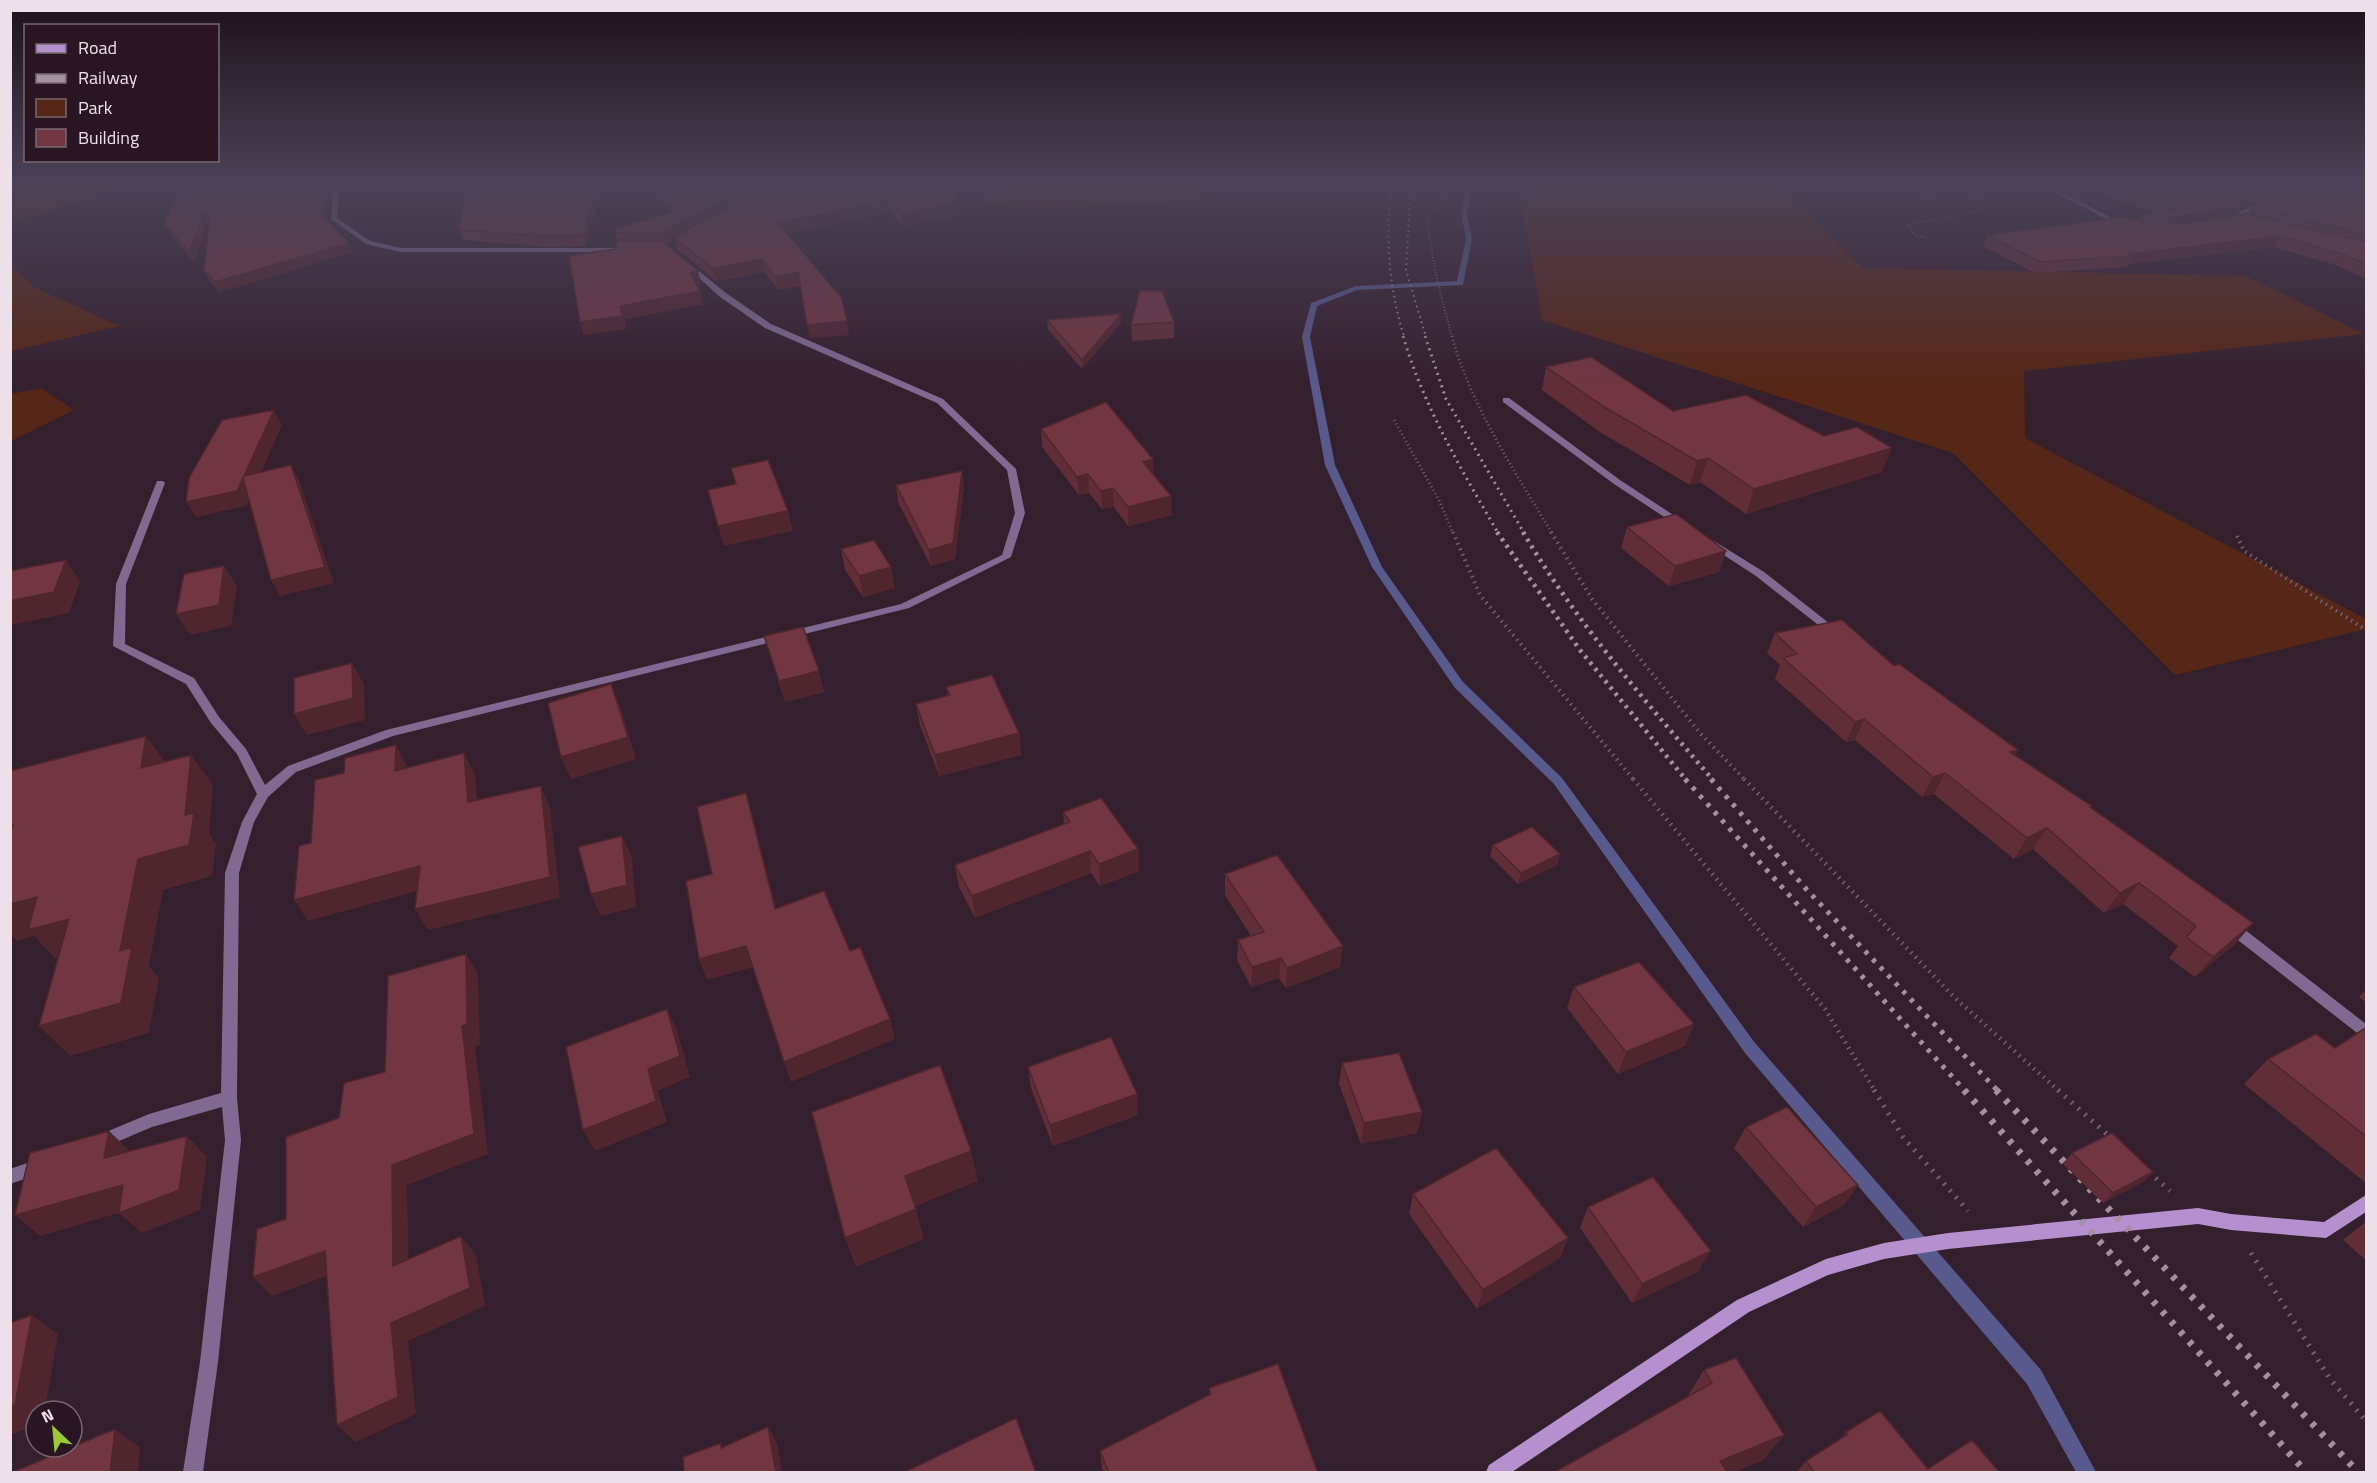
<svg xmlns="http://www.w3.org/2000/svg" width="2377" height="1483" viewBox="0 0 2377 1483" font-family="'Titillium Web',sans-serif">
	<rect width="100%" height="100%" fill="#341f2d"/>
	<!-- green -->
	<path fill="#562616" d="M11 181H138L83 201 11 222Z
		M997 181H1213L1214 189 1198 201 1043 208 977 204Z
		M1775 181 1863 268 2246 276 2364 334 2024 371 2025 438 2366 619V629L2175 675 1953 453 1542 320 1518 182Z
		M10 262 34 287 119 326 11 351Z
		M41 388 74 410 11 441V394Z"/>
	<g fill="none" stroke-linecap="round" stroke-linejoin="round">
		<!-- stream -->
		<path fill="#585a8e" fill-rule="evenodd" d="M1467 181H1473L1467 214 1472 239 1463 285 1357 290 1317 306 1310 337 1335 465 1382 567 1463 682 1562 778 1755 1043 2041 1370 2096 1472H2076L2027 1384 1745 1053 1554 784 1455 688 1372 567 1325 465 1302 337 1311 303 1356 286 1457 281 1466 239 1461 214Z"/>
		<!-- path-far4 -->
		<path stroke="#74616d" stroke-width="2" stroke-dasharray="1 2" stroke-linecap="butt" d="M1922 194 2011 181
			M1927 238 1915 235 1907 225 1984 210V202L1962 188
			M1452 337 1438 284 1426 219 1460 181"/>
		<!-- path-far3 -->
		<path stroke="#74616d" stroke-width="3" stroke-dasharray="1 3" stroke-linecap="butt" d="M1452 336C1469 402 1516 474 1552 533
			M1394 420 1439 500 1453 533"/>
		<!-- path-far2 -->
		<path stroke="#74616d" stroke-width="4" stroke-dasharray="1.5 4.5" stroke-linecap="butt" d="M1453 532 1480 595 1634 780
			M1551 532 1592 599 1700 733 1745 780
			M2237 536 2244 551 2366 630"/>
		<!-- path-far1 -->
		<path stroke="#74616d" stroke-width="4.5" stroke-dasharray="1.5 5" stroke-linecap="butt" d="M1633 779 1825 1009 1875 1091
			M1744 779 1954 997 2059 1091"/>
		<!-- path -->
		<path stroke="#74616d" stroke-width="5" stroke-dasharray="2 7" stroke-linecap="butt" d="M1874 1090 1903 1137 1968 1211
			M2058 1090 2110 1137
			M2149 1172 2170 1191
			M2251 1253 2330 1379 2366 1421"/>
		<!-- street -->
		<path fill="#816a91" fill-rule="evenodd" d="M340 181H346L339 190 337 218 370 241 401 248H625L628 250 625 252H401L366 244 331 219 333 190Z
			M2032 181H2040L2125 225 2120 226Z
			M2220 181H2229L2274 199 2243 215 2245 218 2255 221V223L2241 220 2237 213 2266 199Z
			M685 263H689L726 293 771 324 943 399 1016 469 1025 513 1011 557 909 608 393 736 296 772 268 797 254 822 239 873 237 1098 241 1140 218 1362 203 1472H183L200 1362 225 1140 222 1107 152 1127 100 1149 94 1147 92 1142 94 1137 149 1114 221 1093 225 873 242 822 257 794 237 754 211 723 186 684 113 646 116 584 157 481H163L165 483 126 584 125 644 194 678 219 717 246 749 265 785 288 766 386 730 901 604 1002 555 1015 513 1007 470 937 403 765 328 720 297 685 265Z
			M1503 398H1509L1620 480 1684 522V526H1678L1614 484 1503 402Z
			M1714 541 1764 572 1839 631 1840 633 1839 635H1831L1756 576 1710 546 1709 544Z
			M2230 921 2235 922 2366 1024V1038L2361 1036 2225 930 2223 926 2225 922Z
			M39 1159 45 1162 47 1167 45 1172 10 1184V1169Z"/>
		<!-- secondary -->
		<path fill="#b590cf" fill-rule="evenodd" d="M2366 1195V1212L2326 1238 2231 1230 2198 1224 1948 1249 1884 1259 1828 1275 1749 1312 1512 1472H1486L1489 1465 1737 1300 1826 1259 1884 1243 1948 1233 2198 1208 2231 1214 2324 1222Z"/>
		<!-- rail-far4 -->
		<path stroke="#a3929d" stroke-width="2" stroke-dasharray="1.5 4" stroke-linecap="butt" d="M1393 181C1384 234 1389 287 1404 337
			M1411 181 1406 270 1426 337"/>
		<!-- rail-far3 -->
		<path stroke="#a3929d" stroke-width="3" stroke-dasharray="2 4.5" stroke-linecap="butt" d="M1403 336C1424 407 1461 469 1498 533
			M1425 336 1446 399 1524 533"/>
		<!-- rail-far2 -->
		<path stroke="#a3929d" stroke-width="4.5" stroke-dasharray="3 5" stroke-linecap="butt" d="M1497 532 1580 650 1686 780
			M1523 532C1576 622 1645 701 1713 780"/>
		<!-- rail-far1 -->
		<path stroke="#a3929d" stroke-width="5" stroke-dasharray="4 7" stroke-linecap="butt" d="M1685 779 1965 1091
			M1711 779 1807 890 1998 1091"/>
		<!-- rail -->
		<path stroke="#a3929d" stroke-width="7" stroke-dasharray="4.5 9" stroke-linecap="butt" d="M1964 1090 2306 1472
			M1996 1090 2358 1472"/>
	</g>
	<!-- wall -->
	<path fill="#612e38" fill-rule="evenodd" d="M183 181 326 220 353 252 220 292 209 280 204 270 209 223 208 222 194 262 169 232 164 223Z
		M650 181H958L959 183 957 216 903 226 890 212 788 234 849 335 810 338 800 286 778 290 765 272 716 281 677 249 675 240 666 245 701 284 697 285 703 304 624 319 626 329 584 335 580 322 616 249 618 242 615 233 672 212Z
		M2071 181H2367V279L2336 265 2274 247 2128 264 2126 267 2035 273 1983 246 1988 235 2140 222 2143 215 2154 213ZM2264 193 2269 195 2252 206 2248 213 2237 215 2240 209 2260 199Z
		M594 193 597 203 586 246 547 247 463 240 459 230Z
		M1047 320 1121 323 1082 369 1048 329Z
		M1174 322V338L1132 341 1131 325Z
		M1546 367 1673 411 1882 472 1746 514 1700 482 1690 485 1600 432 1542 390Z
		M1041 429 1153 475 1172 515 1128 526 1114 507 1102 509 1089 493 1079 495 1042 447Z
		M896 485 964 487 955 559 931 566 898 502Z
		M1627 527 1726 551 1719 572 1669 586 1621 548Z
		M841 549 895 588 863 597 845 570Z
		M1775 633 1894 666 2018 750 2015 755 2091 807 2253 923 2235 944 2195 977 2169 958 2178 946 2123 904 2104 913 2033 849 2014 859 1934 794 1922 797 1855 740 1846 742 1775 679 1780 665 1767 653Z
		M764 636 824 692 785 702Z
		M946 687 1019 733 1021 755 939 776 920 725 916 704 948 696Z
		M1063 812 1138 849 1139 871 1100 886 1091 873 975 918 959 887 955 865 1064 825Z
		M1493 845 1560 854 1557 865 1518 884 1490 856Z
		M1225 874 1340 967 1286 988 1279 978 1251 987 1237 960 1238 940 1251 936 1225 895Z
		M1574 987 1694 1024 1685 1046 1618 1074 1567 1008Z
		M2367 989V1003L2359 997Z
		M2367 1027V1184L2244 1084 2268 1059 2335 1048Z
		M1342 1063 1422 1112 1417 1133 1361 1144 1339 1084Z
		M1028 1067 1138 1115 1053 1146 1031 1088Z
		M1746 1127 1858 1185 1844 1205 1803 1227 1734 1148Z
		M2072 1153 2153 1172 2143 1182 2103 1203 2063 1164Z
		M1413 1194 1568 1238 1560 1258 1477 1309 1409 1214Z
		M1588 1207 1699 1271 1632 1303 1580 1228Z
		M2367 1221V1261L2343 1240Z
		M1704 1370 1784 1435 1763 1460 1732 1473H1553L1687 1397Z
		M1209 1388 1318 1473H1104L1102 1469 1100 1451 1209 1395Z
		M1846 1432 1928 1469 2000 1473H1796L1806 1461 1840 1440Z"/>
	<!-- shaded-wall -->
	<path fill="#4f262e" d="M325 181H329L326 225 322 216Z
		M757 181H774L674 237 675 240 666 245 663 232Z
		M957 181H958L959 183 957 216 903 226 901 213Z
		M2266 189 2260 199 2240 209 2236 216 2170 227 2175 217 2242 201Z
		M594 193 597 203 586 246 583 235Z
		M888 200 890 212 781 236 778 223Z
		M204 213 208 222 194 262 189 252Z
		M2281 236 2274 247 2128 264 2132 256 2128 254Z
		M349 243 353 252 220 292 215 282Z
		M762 259 765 272 716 281 712 268Z
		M698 271 701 284 693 286 690 273Z
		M798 272 801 286 778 290 775 277Z
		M700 291 703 304 624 319 626 329 584 335 580 322 620 306Z
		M1121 314V323L1082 369V360Z
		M847 321 849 335 810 338 807 325Z
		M274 410 282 425 253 491 244 476Z
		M1892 448 1882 472 1746 514 1754 489Z
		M1708 458 1700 482 1690 485 1697 461Z
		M1153 459 1154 478 1143 462Z
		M291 465 299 480 334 583 280 596 271 580Z
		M962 471 964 487 955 559 931 566 929 550Z
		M1088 474 1089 493 1079 495 1077 477Z
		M243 478 252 493 246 506 196 517 186 502Z
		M1113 488 1114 507 1102 509 1101 491Z
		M1171 496 1172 515 1128 526V507Z
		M788 511 793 531 724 546 718 526Z
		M1726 551 1719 572 1669 586 1675 566Z
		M66 560 80 581 69 613 10 625V601Z
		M224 566 237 586 231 626 190 635 176 614Z
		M891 567 895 588 863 597 859 576Z
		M352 663 364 684 365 720 307 735 294 714Z
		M819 671 824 692 785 702 779 681Z
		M611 684 620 706 636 759 571 779 561 757Z
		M1864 719 1855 740 1846 742 1855 722Z
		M1019 733 1021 755 939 776 935 755Z
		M146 736 168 766 141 768Z
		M396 745 407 766V792L395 771Z
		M2018 750 2006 771 2010 752Z
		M464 753 475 774 479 823 468 802Z
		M191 755 213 785 209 834 216 844 212 876 163 890 149 966 159 978 149 1033 70 1056 39 1026 120 951 138 859 185 815Z
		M1945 773 1934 794 1922 797 1933 777Z
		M541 786 550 807 560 898 428 930 415 909Z
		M746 793 752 814 782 930 775 909Z
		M2047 828 2033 849 2014 859 2027 838Z
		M622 836 632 857 636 907 601 916 591 894Z
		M1138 849 1139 871 1100 886 1099 864Z
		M1090 851 1091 873 975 918 972 896Z
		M1560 854 1557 865 1518 884 1521 873Z
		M420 866 432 887 308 921 294 900Z
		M2139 883 2123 904 2104 913 2120 893Z
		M37 897 69 919 96 949 57 960 34 936 17 941 10 934V904Z
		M2253 923 2235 944 2195 977 2213 957Z
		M746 946 753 967 707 980 699 959Z
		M1343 946 1340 967 1286 988 1287 968Z
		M466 954 478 974 480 1045 475 1046 488 1154 407 1185 409 1284 393 1266 392 1165Z
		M1281 958 1279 978 1251 987 1252 967Z
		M667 1009 677 1030 690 1077 658 1091 667 1122 595 1151 583 1130 648 1069Z
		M890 1019 895 1039 791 1082 784 1062Z
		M1694 1024 1685 1046 1618 1074 1626 1052Z
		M1137 1094 1138 1115 1053 1146 1050 1125Z
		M1422 1112 1417 1133 1361 1144 1364 1123Z
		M109 1131 131 1152 104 1158Z
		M187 1136 207 1157 200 1210 142 1233 119 1213 122 1212 40 1236 15 1215Z
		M971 1151 978 1181 914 1207 905 1176Z
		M2153 1172 2143 1182 2103 1203 2113 1193Z
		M1858 1185 1844 1205 1803 1227 1816 1207Z
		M916 1209 924 1239 856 1267 845 1238Z
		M461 1236 476 1255 485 1306 408 1341 416 1414 356 1442 337 1425 391 1323Z
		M1568 1238 1560 1258 1477 1309 1483 1290Z
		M325 1251 343 1270 272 1296 253 1277Z
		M1711 1251 1699 1271 1632 1303 1642 1284Z
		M32 1315 58 1334 45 1411H36V1425L10 1435V1406Z
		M768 1427 777 1443 782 1473H776Z
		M115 1429 140 1447 138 1473H110Z
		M1784 1435 1763 1460 1732 1473H1711L1720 1461Z"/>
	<!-- building -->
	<path fill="#713641" stroke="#4f262e" stroke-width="1.5" d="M183 181H325L322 216 349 243 215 282 204 270 210 215 204 213 189 252 164 223Z
		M467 181H587L594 193 583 235 543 236 459 230Z
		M655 181H757L663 232 615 233V229L676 211Z
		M771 181H957L955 204 901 213 888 200 778 223 841 297 847 321 807 325 798 272 775 277 762 259 712 268 674 237 762 188Z
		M2102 181H2246L2266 189 2242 201V206L2175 217 2143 215 2178 210Z
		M2265 181H2367V235L2252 206 2282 188Z
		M2249 213 2289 225 2367 242V264L2342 254 2281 236 2128 254 2132 256 2040 262 1988 235 2123 217 2150 224H2184Z
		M662 241 698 271 690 273 700 291 620 306 622 316 580 322 569 256 616 249V242Z
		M1140 291H1162L1174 322 1131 325Z
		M1121 314 1082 360 1047 320Z
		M1591 357 1673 411 1746 395 1824 436 1857 427 1892 448 1754 489 1708 458 1697 461 1606 408 1546 367Z
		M1106 402 1153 459 1143 462 1171 496 1128 507 1113 488 1101 491 1088 474 1077 477 1041 429Z
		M274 410 244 476 291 465 325 567 271 580 243 478 237 491 186 502 189 478 222 420Z
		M768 460 788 511 718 526 708 490 736 484 731 468Z
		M962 471 953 543 929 550 896 485Z
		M1676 514 1726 551 1675 566 1627 527Z
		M874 540 891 567 859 576 841 549Z
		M66 560 54 592 10 601V571Z
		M224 566 219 605 176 614 184 574Z
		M1842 620 1894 666 1899 664 2018 750 2010 752 2092 806 2090 807 2253 923 2213 957 2186 937 2196 926 2139 883 2120 893 2047 828 2027 838 1945 773 1933 777 1864 719 1855 722 1783 658 1797 654 1775 633Z
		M803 627 819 671 779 681 764 636Z
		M352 663 353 698 294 714V678Z
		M992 675 1019 733 935 755 916 704 950 695 946 687Z
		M611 684 628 737 561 757 548 703Z
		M146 736 141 768 191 755 185 815 194 813 189 845 138 859 120 951 132 947 121 1003 39 1026 69 919 28 930 37 897 10 904V835L13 825 10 826V771Z
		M396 745 395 771 464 753 468 802 541 786 550 877 415 909 420 866 294 900 299 846 311 843 315 780 344 773 345 758Z
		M746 793 775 909 824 891 850 951 860 947 890 1019 784 1062 746 946 699 959 686 881 712 874 697 807Z
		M1101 798 1138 849 1099 864 1090 851 972 896 955 865 1070 822 1063 812Z
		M1532 827 1560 854 1521 873 1493 845Z
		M622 836 627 885 591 894 578 847Z
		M1277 855 1343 946 1287 968 1281 958 1252 967 1238 940 1264 932 1225 874Z
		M466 954 467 1024 462 1026 474 1134 392 1165 393 1266 461 1236 470 1288 391 1323 398 1397 337 1425 325 1251 253 1277 257 1229 286 1219V1137L339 1118 344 1083 385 1072 388 976Z
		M1639 962 1694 1024 1626 1052 1574 987Z
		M667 1009 680 1056 648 1069 656 1101 583 1130 566 1047Z
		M2367 1027V1137L2268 1059 2316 1034 2335 1048Z
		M1111 1037 1137 1094 1050 1125 1028 1067Z
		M1399 1053 1422 1112 1364 1123 1342 1063Z
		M940 1065 971 1151 905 1176 916 1209 845 1238 812 1112Z
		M1787 1107 1858 1185 1816 1207 1746 1127Z
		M109 1131 104 1158 187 1136 179 1190 119 1213 123 1185 15 1215 30 1153Z
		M2112 1133 2153 1172 2113 1193 2072 1153Z
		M1496 1148 1568 1238 1483 1290 1413 1194Z
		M1653 1177 1711 1251 1642 1284 1588 1207Z
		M32 1315 15 1405 10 1406V1323Z
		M1736 1358 1784 1435 1720 1461 1728 1473H1553L1712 1383 1704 1370Z
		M1278 1364 1318 1473H1109L1100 1451 1211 1394 1209 1388Z
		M1880 1411 1928 1469 1972 1440 2000 1473H1815L1806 1461 1848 1434 1846 1432Z
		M1016 1418 1036 1473H903Z
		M768 1427 776 1473H684L683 1457 721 1443V1448Z
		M115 1429 110 1473H11L72 1447Z"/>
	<!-- sky -->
	<linearGradient id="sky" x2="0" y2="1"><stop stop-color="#1d1119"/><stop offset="0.47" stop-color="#4a4257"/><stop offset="1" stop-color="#4a4257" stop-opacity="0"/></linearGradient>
	<rect width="2377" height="389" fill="url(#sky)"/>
	<!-- border -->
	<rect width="2377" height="1483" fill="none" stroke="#eee0e9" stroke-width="24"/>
	<!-- legend -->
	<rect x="24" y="24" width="195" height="138" fill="#2a1623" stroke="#786772" stroke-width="1.5"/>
	<rect x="36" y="44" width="30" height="9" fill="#b590cf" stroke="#786772" stroke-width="1.5"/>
	<text x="78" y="54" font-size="18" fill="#eee0e9">Road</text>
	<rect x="36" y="74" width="30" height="9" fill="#a3929d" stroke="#786772" stroke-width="1.5"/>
	<text x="78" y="84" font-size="18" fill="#eee0e9">Railway</text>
	<rect x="36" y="99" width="30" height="18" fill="#562616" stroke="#786772" stroke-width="1.5"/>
	<text x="78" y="114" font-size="18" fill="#eee0e9">Park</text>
	<rect x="36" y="129" width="30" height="18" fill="#713641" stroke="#786772" stroke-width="1.5"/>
	<text x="78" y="144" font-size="18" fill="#eee0e9">Building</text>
	<!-- north arrow -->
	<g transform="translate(54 1429) rotate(334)"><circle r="28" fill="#2a1623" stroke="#786772" stroke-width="1.5"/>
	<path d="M0-4.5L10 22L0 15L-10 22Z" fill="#99cb35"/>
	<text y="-9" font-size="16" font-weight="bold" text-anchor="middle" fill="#eee0e9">N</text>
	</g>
</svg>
